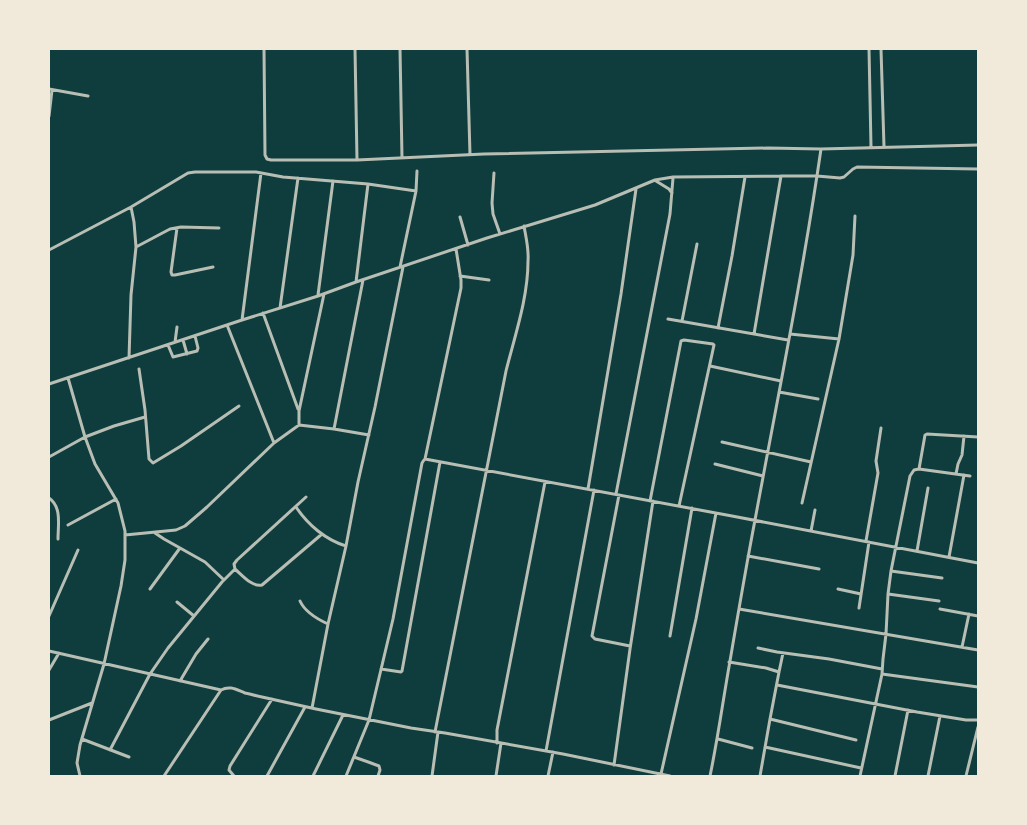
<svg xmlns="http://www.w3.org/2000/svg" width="1027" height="825" viewBox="0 0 1027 825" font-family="'Nunito Sans',sans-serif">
	<rect width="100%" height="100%" fill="#0f3d3e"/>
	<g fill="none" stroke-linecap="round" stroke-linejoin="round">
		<!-- minor -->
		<path stroke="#b8beb3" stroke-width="3" d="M264 49 265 155 267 159 271 160H357L484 154 768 148 821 149 978 145
			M355 49 357 160
			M400 49 402 158
			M467 49 470 155
			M869 49 871 147
			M881 49 884 147
			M49 89 88 96
			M49 116 52 90
			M494 173 492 203 493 214 500 234
			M656 181 669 189 672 193
			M460 217 468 245
			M177 228 171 272 172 275H175L213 267
			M136 247 170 229 181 227 219 228
			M49 250 131 207 188 173 195 172H256L283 177 368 184 416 191
			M400 267 416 191 417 171
			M460 276 489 280
			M356 282 368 184
			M318 295 333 181
			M280 308 298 178
			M263 313 298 409
			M668 319 788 340
			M242 320 261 173
			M682 321 697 244
			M227 325 274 443
			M718 328 732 256 745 177
			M754 334 781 176
			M790 334 839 339
			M183 340 187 354
			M175 342 177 327
			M168 345 173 357 197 351 198 348 195 336
			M129 358 131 295 136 247 134 222 131 207
			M710 366 781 381
			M139 369 145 410 149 459 153 463 181 446 239 406
			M68 378 85 437 95 464 118 503 125 531V560L121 586 104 664 80 745 77 763 80 776
			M49 384 242 320 318 296 356 282 487 238 595 205 655 180 673 177 781 176H817L840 178 844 177 853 169 857 167 978 169
			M779 392 818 399
			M299 425V411L324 294
			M334 429 363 280
			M722 442 811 462
			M49 457 85 437 114 426 145 417
			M425 459 732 516 978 563
			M715 464 763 476
			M919 469 970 476
			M956 474 958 464 962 455 964 436
			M588 489 621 294 636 189
			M616 494 670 214 673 178
			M619 495 592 636 595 639 630 646
			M49 498C62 507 58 525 58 539
			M650 501 681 341 684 340 713 344 714 345 679 506
			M802 503 839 339 853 255 855 216
			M296 507C308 525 326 540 346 546
			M68 525 116 499
			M811 531 815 510
			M155 533 164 539 205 562 224 580
			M125 535 176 530 185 526 207 507 274 443 299 425 334 429 369 435
			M866 541 878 473 876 461 881 428
			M917 551 928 488
			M748 556 819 569
			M949 557 964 475
			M235 569C243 576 252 587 262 585L322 534
			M891 571 942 578
			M150 589 180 548
			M838 589 861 594
			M888 594 939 601
			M300 601C305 612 317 619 328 624
			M177 602 194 616
			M859 608 869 542
			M739 609 978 650
			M940 609 978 616
			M49 616 78 550
			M670 636 692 508
			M962 647 969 614
			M758 648 777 652 829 659 882 669
			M49 651 221 690C230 685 237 690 245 693 251 694 256 696 262 697L316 709 411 728 445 733 563 754 670 776
			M729 662 766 668 779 672 770 719 760 776
			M381 669 401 672 402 671 440 462
			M49 670 59 653
			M779 672 783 653
			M882 674 978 687
			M180 681 196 654 208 639
			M777 685 917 712 966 720H978
			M312 708 328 624 346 546 358 482 375 407 403 267
			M770 719 856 740
			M49 720 92 703
			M435 732 506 371C515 335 528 298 528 261 529 249 526 238 524 226
			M82 739 129 757
			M718 739 752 748
			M497 743V730L545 482
			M765 747 861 768
			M110 750 150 674 168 648 222 582 235 569 234 564 237 560 306 497
			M546 751 594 490
			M354 757 371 763 379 766 380 770 378 776
			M614 765 630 649 653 501
			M661 774 696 619 716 513
			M164 776 221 690
			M234 776 229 770 230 766 272 699
			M267 776 305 707
			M313 776 343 715
			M346 776 369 720 393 619 422 463 424 460 425 459 461 288V280L456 249
			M432 776 438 732
			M496 776 501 743
			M548 776 553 752
			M710 776C718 738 723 700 730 661 738 614 746 567 755 520 778 396 803 273 821 149
			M860 776 882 674 883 659 886 634 888 594 891 571 910 476 914 470 919 469 925 435 927 434 978 437
			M895 776 908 710
			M928 776 940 716
			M966 776 978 727"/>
	</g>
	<!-- border -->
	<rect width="1027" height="825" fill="none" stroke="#f1e9da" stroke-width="100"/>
</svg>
